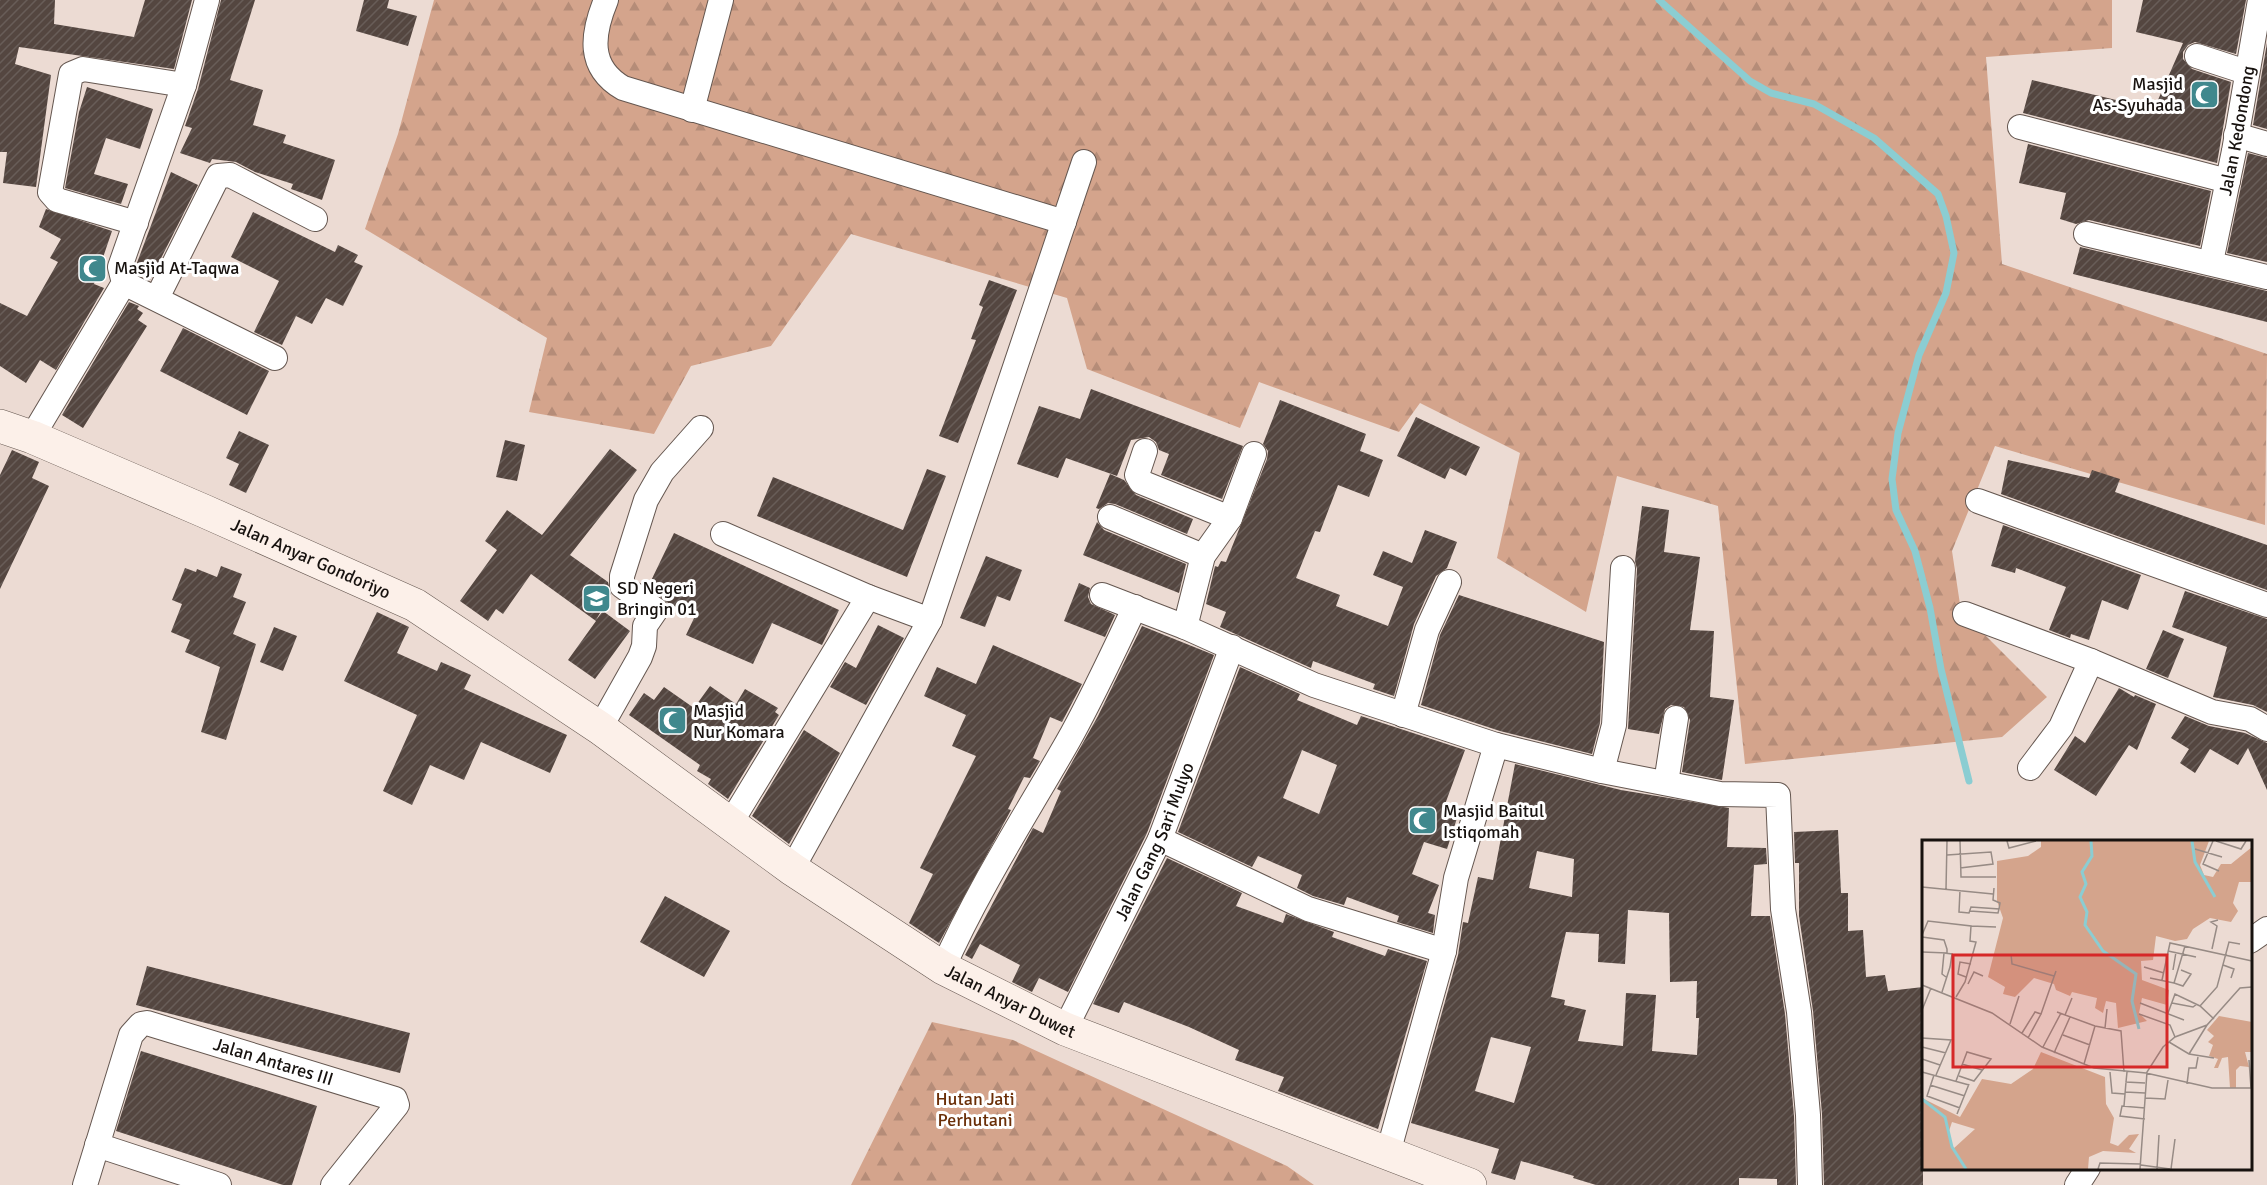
<svg xmlns="http://www.w3.org/2000/svg" width="2267" height="1185" viewBox="0 0 2267 1185" font-family="Signika,sans-serif">
	<defs>
		<pattern id="forest-firs" width="22" height="20" patternUnits="userSpaceOnUse" patternTransform="scale(1.5)"><rect width="22" height="20" fill="#d4a48c"/><path d="M5 1l3.5 6h-7zM16 11l3.5 6h-7z" fill="#b58c78"/></pattern>
		<pattern id="building-hatch" width="6" height="6" patternUnits="userSpaceOnUse" patternTransform="scale(1.5)"><rect width="6" height="6" fill="#544640"/><path d="M-1 1l2-2M0 6l6-6M5 7l2-2" fill="none" stroke="#685d58"/></pattern>
	</defs>
	<rect width="100%" height="100%" fill="#ecdbd3"/>
	<!-- forest -->
	<path fill="url(#forest-firs)" d="M434 0H2112V48L1986 57 2002 264 2267 354 2265 525 1995 446 1952 551 1961 611 2047 697 2002 737 1745 764 1718 506 1617 476 1586 612 1497 558 1520 453 1420 403 1399 432 1259 382 1240 428 1087 369 1067 298 851 234 771 346 691 366 654 434 529 412 547 338 365 229 398 134Z
		M932 1022 1013 1040 1287 1166 1314 1185H851Z"/>
	<g fill="none" stroke-linecap="round" stroke-linejoin="round">
		<!-- stream -->
		<path stroke="#8bcdd2" stroke-width="7" d="M1659 0 1750 81 1771 93 1814 104 1874 138 1938 194 1946 216 1954 253 1946 293 1919 355 1898 433 1892 479 1896 510 1915 551 1930 608 1941 669 1969 781"/>
	</g>
	<!-- building -->
	<path fill="url(#building-hatch)" fill-rule="evenodd" d="M0 0H55L54 24 134 37 145 0H192L174 69 19 47 15 64 51 75 36 187 3 183 7 152H0Z
		M221 0H255L230 80 263 90 253 125 286 135 283 143 335 160 322 200 291 189 293 184 255 172 236 162 212 159 210 163 180 153 192 128 185 126 198 89Z
		M364 0H389L387 8 417 16 408 46 356 31Z
		M2143 0H2246L2236 54 2195 42 2188 45 2183 52V59L2192 69 2231 82 2217 163 2023 113 2032 80 2154 109 2183 43 2136 32Z
		M2267 43V129L2253 125Z
		M87 87 153 109 140 149 106 138 94 174 128 184 121 204 65 188 79 112Z
		M2028 144 2211 191 2200 246 2089 220 2076 224 2060 219 2066 193 2019 183Z
		M2248 153 2267 158V262L2227 253Z
		M171 172 198 185 150 280 136 273 135 268Z
		M46 209 112 231 94 284 104 288 56 370 40 360 26 383 0 366V303L27 316 58 262 50 258 61 239 39 227Z
		M253 212 335 252 338 245 358 255 354 262 363 266 343 306 326 298 312 324 296 316 282 345 254 332 279 281 231 257Z
		M2080 247 2267 291V322L2073 274Z
		M989 280 1017 290 958 443 939 436 976 340 971 339 983 307 979 305Z
		M129 302 139 306 137 309 143 313 138 320 147 326 83 428 62 415Z
		M183 328 269 371 247 415 160 371Z
		M1091 389 1243 446 1222 499 1161 475 1169 454 1159 450 1156 442 1149 437 1131 440 1117 476 1066 458 1058 478 1017 464 1039 406 1080 419Z
		M1280 400 1366 434 1360 451 1383 460 1369 497 1338 485 1320 532 1315 531 1296 578 1340 595 1336 606 1388 626 1403 587 1373 575 1383 551 1412 563 1425 530 1457 542 1447 568 1436 576 1414 624 1394 696 1373 689 1375 684 1313 661 1311 668 1220 627 1226 612 1206 604 1215 566 1218 567 1221 561 1226 562 1267 459 1268 451 1263 444Z
		M1416 417 1480 447 1466 476 1450 468 1445 479 1397 456Z
		M239 431 269 445 246 493 229 485 239 464 226 458Z
		M505 440 525 445 517 481 496 477Z
		M610 449 637 470 570 555 608 582 611 594 596 620 603 611 630 631 595 679 568 660 596 621 531 574 503 614 496 609 488 621 460 601 497 550 485 541 507 510 542 535Z
		M12 450 39 462 32 478 49 486 0 589V475Z
		M2008 460 2089 478 2092 470 2120 479 2115 492 2267 545V590L2001 494Z
		M927 469 946 476 907 577 757 516 773 477 903 530Z
		M1110 474 1124 480 1136 495 1193 519 1187 534 1115 504 1108 503 1099 509 1096 508Z
		M1642 506 1669 510 1664 552 1700 557 1690 630 1714 631 1710 697 1734 700 1722 780 1682 772 1690 720 1684 707 1671 705 1665 709 1659 734 1628 729 1637 569 1635 561Z
		M1097 522 1104 530 1186 564 1179 593 1083 555Z
		M2003 525 2141 575 2128 610 2102 600 2089 640 2071 634 2070 638 2049 630 2066 587 2016 568 2015 573 1991 566Z
		M674 533 839 610 822 645 772 623 753 664 686 635 695 616 668 603 648 587Z
		M986 556 1022 570 1010 601 997 596 985 627 960 618Z
		M221 566 242 574 233 597 246 602 233 634 256 644 226 740 201 732 220 667 185 652 190 640 171 632 182 604 172 600 185 568 196 572 197 569 217 577Z
		M1079 583 1090 588 1088 597 1091 604 1115 615 1105 637 1064 621Z
		M2185 591 2267 619V712L2253 705 2213 697 2227 647 2172 627Z
		M1459 595 1604 642 1600 723 1592 754 1500 731 1421 705 1440 635Z
		M377 612 409 627 397 653 437 671 441 662 471 675 464 689 567 735 550 773 481 742 464 780 430 765 412 805 383 791 417 715 344 681Z
		M878 625 904 638 866 705 830 687 845 662 856 668Z
		M1142 626 1214 655 1147 833 1068 992 1039 978 1032 992 1012 982 1020 965 980 944 972 959 965 955 1033 828 1043 833 1061 791 1057 789 1098 716Z
		M274 627 297 636 283 671 260 662Z
		M2163 630 2184 639 2168 678 2146 669Z
		M993 645 1082 684 1062 722 1050 717 1033 758 1040 761 1030 778 1024 777 1008 809 1011 810 939 943 909 923 933 874 920 868 976 756 952 746 966 715 924 696 937 667 976 684Z
		M1240 667 1300 694 1297 700 1357 725 1361 716 1465 750 1444 807 1459 812 1447 849 1424 842 1412 874 1439 885 1428 913 1435 915 1433 933 1397 922 1399 916 1347 897 1344 905 1313 896 1297 888 1302 875 1258 856 1252 867 1178 832ZM1302 750 1337 765 1319 814 1283 798Z
		M710 686 736 704 745 689 778 708 775 712 779 715 728 799 708 784 711 779 697 771 700 765 629 715 644 693 654 700 664 687 694 708Z
		M2119 688 2134 697 2135 695 2156 704 2137 750 2129 745 2096 796 2054 770 2075 736 2085 743Z
		M2185 716 2209 726 2245 733 2267 743V790L2248 748 2238 765 2210 749 2195 773 2180 763 2189 749 2171 738Z
		M804 730 840 753 789 844 752 816Z
		M1515 764 1621 790 1729 808 1727 847 1766 848 1767 864 1754 865 1751 916H1770L1785 1014 1794 1116 1796 1185H1777V1179L1739 1178V1185H1596L1573 1178 1574 1176 1521 1161 1515 1180 1491 1173 1499 1149 1411 1123 1458 955 1463 922 1468 923 1478 877 1493 880ZM1537 851 1574 859 1572 897 1529 888ZM1628 910 1669 913 1670 982 1697 981 1696 1018H1699L1697 1055 1652 1051 1656 995 1626 993 1623 1046 1578 1041 1586 1010 1564 1005 1565 1000 1551 997 1566 932 1599 934 1598 962 1625 964ZM1491 1037 1531 1047 1514 1103 1475 1091Z
		M1838 830 1841 893H1848V931L1863 930 1866 977 1885 975 1888 991 1923 987V1185H1824L1822 1114 1813 1011 1799 916V863H1795L1794 832Z
		M1167 858 1242 893 1236 906 1283 923 1286 914 1334 932 1332 937 1385 956 1388 949 1427 961 1378 1129 1278 1091 1284 1077 1235 1060 1239 1050 1189 1027 1124 1002 1119 1013 1093 1004Z
		M665 896 730 931 704 977 640 942Z
		M147 966 410 1033 400 1073 136 1005Z
		M141 1051 317 1106 292 1185H283L116 1131Z"/>
	<g fill="none" stroke-linecap="round" stroke-linejoin="round">
		<defs>
			<g id="street">
				<path d="M606 0C592 34 587 67 623 88L1064 222"/>
				<path d="M2197 56 2246 72"/>
				<path d="M692 110 721 0"/>
				<path d="M2020 127 2228 181"/>
				<path d="M2236 135 2267 144"/>
				<path d="M136 223 57 200 50 192 71 74 83 69 184 85"/>
				<path d="M2086 234 2267 277"/>
				<path id="s1" d="M2211 262 2234 151 2260 0"/>
				<path d="M124 283 275 358"/>
				<path d="M157 298 218 176 230 175 315 219"/>
				<path d="M32 437 124 283 120 267 184 85 207 0"/>
				<path d="M1145 451 1137 475 1141 482 1230 518"/>
				<path d="M1978 501 2267 605"/>
				<path d="M1110 517 1203 556"/>
				<path d="M723 534 868 597"/>
				<path d="M1102 595 1185 627 1314 685 1496 745 1602 771 1720 794 1778 795 1783 909 1799 1012 1808 1115 1810 1185"/>
				<path d="M1965 614 2091 661 2212 712 2250 719 2267 729"/>
				<path d="M1185 627 1203 556 1230 518 1254 454"/>
				<path d="M1403 715 1427 630 1449 582"/>
				<path d="M600 728 640 657 644 646 645 626 656 610 622 586V576L646 500 662 472 701 428"/>
				<path d="M2030 768 2061 727 2091 661"/>
				<path d="M1602 771 1614 725 1623 568"/>
				<path d="M1666 783 1676 718"/>
				<path d="M730 824 868 597 930 620 1084 162"/>
				<path d="M1160 839 1308 909 1444 951"/>
				<path d="M792 869 930 620"/>
				<path d="M2250 941 2267 929"/>
				<path d="M943 968C978 889 1024 818 1067 743 1092 699 1113 652 1135 607"/>
				<path id="s2" d="M1065 1029 1160 839 1232 647"/>
				<path d="M97 1145 219 1185"/>
				<path d="M1388 1153 1444 951 1456 878 1496 745"/>
				<path id="s3" d="M85 1185 131 1035 141 1024 147 1023 395 1099 397 1105 333 1185"/>
				<path d="M2077 1185 2088 1168"/>
			</g>
			<g id="secondary">
				<path id="s4" d="M0 426 32 437 204 511 415 605 600 728 792 869 943 968 1065 1029 1470 1185"/>
			</g>
		</defs>
		<!-- street casing -->
		<use href="#street" stroke="#655750" stroke-width="26"/>
		<!-- secondary casing -->
		<use href="#secondary" stroke="#655750" stroke-width="34"/>
		<!-- street -->
		<use href="#street" stroke="#fff" stroke-width="24"/>
		<!-- secondary -->
		<use href="#secondary" stroke="#fcf0e9" stroke-width="33"/>
	</g>
	<!-- icons -->
	<defs>
		<symbol id="mosque-square" viewBox="-11 -11 22 22"><rect x="-9" y="-9" width="18" height="18" rx="4" fill="#40888d" stroke="#fff"/><path d="M3.5-4.9A6 6 0 1 0 3.5 4.9A5 5 0 1 1 3.5-4.9Z" fill="#fff"/></symbol>
		<symbol id="school-square" viewBox="-11 -11 22 22"><rect x="-9" y="-9" width="18" height="18" rx="4" fill="#40888d" stroke="#fff"/><path d="M0-5L7-2L0 1L-7-2ZM-4 1L0 2.5L4 1V4Q0 6-4 4Z" fill="#fff"/></symbol>
	</defs>
	<g fill-rule="evenodd">
		<use href="#mosque-square" x="2188" y="78" width="33" height="33"/>
		<use href="#mosque-square" x="76" y="252" width="33" height="33"/>
		<use href="#school-square" x="580" y="582" width="33" height="33"/>
		<use href="#mosque-square" x="656" y="704" width="33" height="33"/>
		<use href="#mosque-square" x="1406" y="804" width="33" height="33"/>
	</g>
	<g text-anchor="middle" dominant-baseline="central" stroke-width="6" stroke-linejoin="round" paint-order="stroke">
		<!-- poi labels -->
		<g font-size="18" fill="#17120f" stroke="#fff" text-anchor="start">
			<text x="2183" y="84" text-anchor="end">Masjid<tspan x="2183" dy="21">As-Syuhada</tspan></text>
			<text x="114" y="268">Masjid At-Taqwa</text>
			<text x="617" y="588">SD Negeri<tspan x="617" dy="21">Bringin 01</tspan></text>
			<text x="693" y="711">Masjid<tspan x="693" dy="21">Nur Komara</tspan></text>
			<text x="1443" y="811">Masjid Baitul<tspan x="1443" dy="21">Istiqomah</tspan></text>
		</g>
		<!-- street labels -->
		<g font-size="18" fill="#17120f" stroke="#fff">
			<text stroke="none"><textPath href="#s1" startOffset="134">Jalan Kedondong</textPath></text>
			<text stroke="none"><textPath href="#s4" startOffset="338">Jalan Anyar Gondoriyo</textPath></text>
			<text stroke="none"><textPath href="#s2" startOffset="208">Jalan Gang Sari Mulyo</textPath></text>
			<text stroke="none"><textPath href="#s4" startOffset="1168">Jalan Anyar Duwet</textPath></text>
			<text stroke="none"><textPath href="#s3" startOffset="310">Jalan Antares III</textPath></text>
		</g>
		<!-- park labels -->
		<g font-size="18" fill="#6a2f08" stroke="#fff">
			<text x="975" y="1099">Hutan Jati<tspan x="975" dy="21">Perhutani</tspan></text>
		</g>
	</g>
	<!-- overview -->
	<g transform="translate(1922 840)">
		<rect width="330" height="330" fill="#ecdbd3"/>
		<path d="M119 1H287L278 25 282 35 291 37 299 24H309L330 7V42H317L311 63 316 71 309 82 288 78 271 89 265 99 253 101 234 96 231 120 219 121 220 140 247 150 245 165 220 158 217 173 225 181 196 188 194 163 184 161 181 173 173 168 175 158 150 152 148 156 134 150 132 144 112 138 93 157 81 154 83 147 66 137 81 78 75 61V21L106 16 119 7ZM297 176 330 182V224L329 212H323L327 227 318 226 314 230V248H308L306 217 300 218 296 228H292L296 219 287 216 291 205 286 202 292 196 285 190ZM119 212 183 237 184 264 192 278 188 303 196 306 207 295 217 294 207 309 214 313 181 311 167 317 166 329H0V258L38 277 60 239 89 244 111 229ZM30 282 53 289 31 309 27 291Z" fill="#d4a48c" fill-rule="evenodd"/>
		<path fill="none" stroke="#8bcdd2" stroke-width="3" d="M169 1 170 16 160 32 164 44 158 57 165 72 163 85 181 111 214 134 210 161 217 189M270 1 273 22 293 57M0 259 23 277 30 307 44 329"/>
		<path fill="none" stroke="#978b85" stroke-width="1.5" d="M38 1 39 37H74M85 1 87 8 114 1M291 1 281 24 297 31M294 1 319 9 324 1M273 9 300 17M25 15 69 12 71 24 38 28M0 47 71 54M72 48 71 60 78 63 77 69M24 49 25 1M38 50 37 72 47 73 49 67 77 69 76 73 48 71M49 86 74 87M0 95 6 81 49 86 48 101 54 102 43 142 34 157M0 97 22 100 25 109V113L0 112M290 109 295 86 289 82 296 80M246 111 274 117M89 114 90 124 132 136M301 125 312 129 309 138M222 127 242 133M251 130 254 112M259 130 269 134 261 146 252 143 263 106M44 137 36 134 38 122 49 124M228 138 252 143M240 140 248 103 330 121M46 144 52 132 61 136M0 145 70 173 120 207 172 228 224 233 290 248H330M20 152 28 127 30 114 22 113 20 134 24 137M218 163 262 180M250 163 271 167 275 164M278 166 295 147 307 102 318 104M0 170 9 148M135 172 173 186 199 191 202 232M246 173 253 154 278 166 292 179M217 174 248 185 253 197M143 175 150 158M88 184 97 156M183 188 185 169M100 193 113 172 119 174 134 131M141 195 168 205M0 198 29 200 14 235M106 198 119 174M247 202 267 214 292 218M0 207 24 213M121 207 139 173M132 213 148 177M267 214 285 185M0 219 18 225M327 220 329 248M40 224 60 230M162 224 173 186M0 232 47 245M188 232 190 253 203 254M205 232 204 242 223 243M12 235 5 256 38 268M34 241 45 212 69 219 52 241 37 236M265 244 267 228H274L276 217M8 245 43 256M203 252 223 253M223 258 243 259 246 240M202 266 204 242M35 274 47 244M223 279 198 276 200 266 223 268M219 325 248 329M176 329 178 323 219 324M218 329 225 232 241 207 253 197 285 185 318 148 330 147M235 329 237 295M249 329 253 299"/>
		<path fill="#d62828" fill-opacity="0.15" stroke="#d62828" stroke-width="3" d="M31 115H245V227H31Z"/>
		<rect width="330" height="330" fill="none" stroke="#17120f" stroke-width="3"/>
	</g>
</svg>
